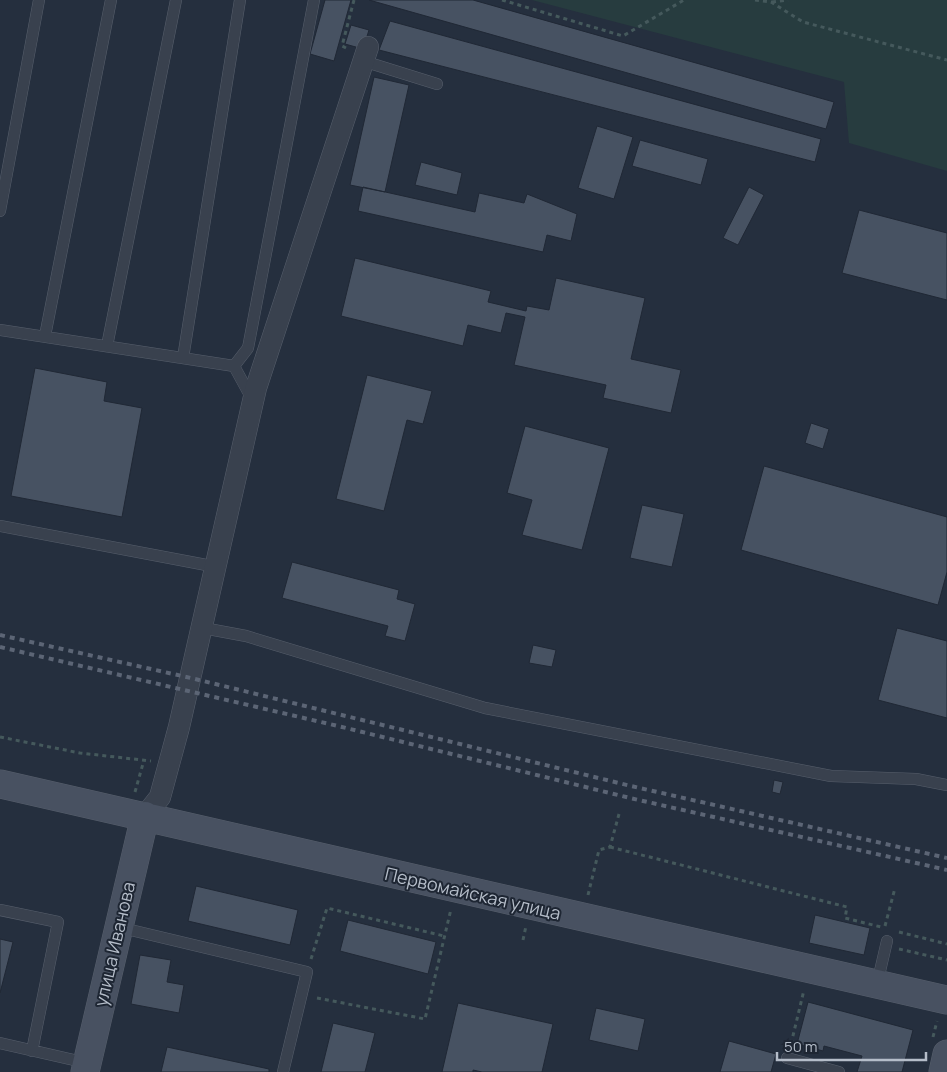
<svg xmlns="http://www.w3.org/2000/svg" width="947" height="1072" viewBox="0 0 947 1072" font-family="Manrope,sans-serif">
	<rect width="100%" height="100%" fill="#252f3e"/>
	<!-- green -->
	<path fill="#273c3f" d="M532 0H947V171L849 143 844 82Z"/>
	<!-- building -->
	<path fill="#475262" stroke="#202835" d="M325 0H351L334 61 310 54Z
		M369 0H473L834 102 826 129Z
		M390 21 821 139 815 162 379 50Z
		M351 25 369 30 363 49 345 44Z
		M374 77 409 85 385 192 350 185Z
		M597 126 633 137 614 199 578 188Z
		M640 140 708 159 701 185 632 166Z
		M421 162 462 173 457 195 415 185Z
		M363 187 475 212 479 193 524 203 527 194 577 214 571 241 547 235 543 252 358 211Z
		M749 187 764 195 738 245 723 238Z
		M859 210 947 233V300L842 273Z
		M355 258 491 291 488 302 526 311 527 306 549 310 556 278 645 298 631 359 681 370 671 413 603 398 606 385 514 365 525 317 506 313 501 333 468 325 463 346 341 316Z
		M35 368 107 382 104 401 142 408 122 517 11 496Z
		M367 375 432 391 423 424 407 420 384 511 336 499Z
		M811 423 829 429 823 449 805 443Z
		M525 426 609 448 582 550 522 535 532 500 507 493Z
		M764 466 947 517V572L938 605 741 550Z
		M642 505 684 514 672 567 630 558Z
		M292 562 399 590 397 599 415 604 405 641 385 636 388 626 282 598Z
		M897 628 947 641V718L878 700Z
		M533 645 556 650 552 667 529 663Z
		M774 780 783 782 780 794 772 792Z
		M196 886 298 910 290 945 188 921Z
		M815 915 870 928 864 955 809 943Z
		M348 920 436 942 428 974 340 951Z
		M0 939 13 942 0 993Z
		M140 955 171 960 167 982 184 985 179 1013 131 1004Z
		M808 1002 913 1030 902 1072H857L862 1056 824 1046 823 1051 797 1044Z
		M458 1003 553 1024 542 1072H482L473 1070V1072H442Z
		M596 1008 645 1019 638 1051 589 1040Z
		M333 1023 375 1033 365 1072H321Z
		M729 1041 776 1054 771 1072H720Z
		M167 1047 269 1069V1072H161Z"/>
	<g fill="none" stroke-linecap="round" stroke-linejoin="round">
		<defs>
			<path id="lane" d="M363 61 437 84
				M0 211 39 0
				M0 330 234 366 252 399
				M45 336 111 0
				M107 346 176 0
				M183 358 240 0
				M234 366 248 348 314 0
				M0 526 217 567
				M203 628 246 636 485 708 831 776 916 779 947 785
				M0 910 58 922 32 1051
				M118 927 307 972 283 1072
				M877 984 887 941
				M0 1043 87 1063
				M787 1058 839 1072"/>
			<path id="street" d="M145 816 160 797 179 727 256 388 368 47"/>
			<path id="secondary" d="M0 784 947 1000
				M85 1072 145 816
				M943 1072 947 1054"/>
		</defs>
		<!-- lane casing -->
		<use href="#lane" stroke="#575f6c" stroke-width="12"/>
		<!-- street casing -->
		<use href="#street" stroke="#575f6c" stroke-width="22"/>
		<!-- secondary casing -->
		<use href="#secondary" stroke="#575f6c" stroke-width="29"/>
		<!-- path -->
		<path stroke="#45595c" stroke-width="3" stroke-dasharray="4 4" stroke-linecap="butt" d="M502 0 623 36 684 0
			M755 0 771 2 803 22 947 60
			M772 2 788 0
			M346 48 342 46 354 0
			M0 737 80 753 151 761
			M135 792 144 760
			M610 847 847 907 845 918 881 927
			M588 895 599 850 610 847 619 814
			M885 926 895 888
			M899 932 947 944
			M523 940 526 926
			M899 949 947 960
			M311 959 327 908 444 936
			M317 998 425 1019 451 909
			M933 1037 937 1021
			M791 1044 804 990"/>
		<!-- lane -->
		<use href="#lane" stroke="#39414e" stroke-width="11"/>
		<!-- street -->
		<use href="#street" stroke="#39414e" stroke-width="21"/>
		<!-- secondary -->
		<use href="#secondary" stroke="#485161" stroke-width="28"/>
		<!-- rail -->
		<path stroke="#5c6575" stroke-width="4" stroke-dasharray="5 5" stroke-linecap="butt" d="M0 635 191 678 631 786 947 858
			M0 647 338 726 630 798 947 870"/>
	</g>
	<g text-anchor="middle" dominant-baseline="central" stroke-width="4" stroke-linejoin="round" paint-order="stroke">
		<!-- street labels -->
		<g font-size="18" fill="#b5bdc9" stroke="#1e2633">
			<text transform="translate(473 893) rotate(13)">Первомайская улица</text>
			<text transform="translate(114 944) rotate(-77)">улица Иванова</text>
		</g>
	</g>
	<!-- scale -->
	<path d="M777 1052v8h149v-8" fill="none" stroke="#b5bdc9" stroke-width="2.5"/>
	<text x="784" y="1052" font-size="15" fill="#b5bdc9" stroke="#1e2633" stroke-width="4" paint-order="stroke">50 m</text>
</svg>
